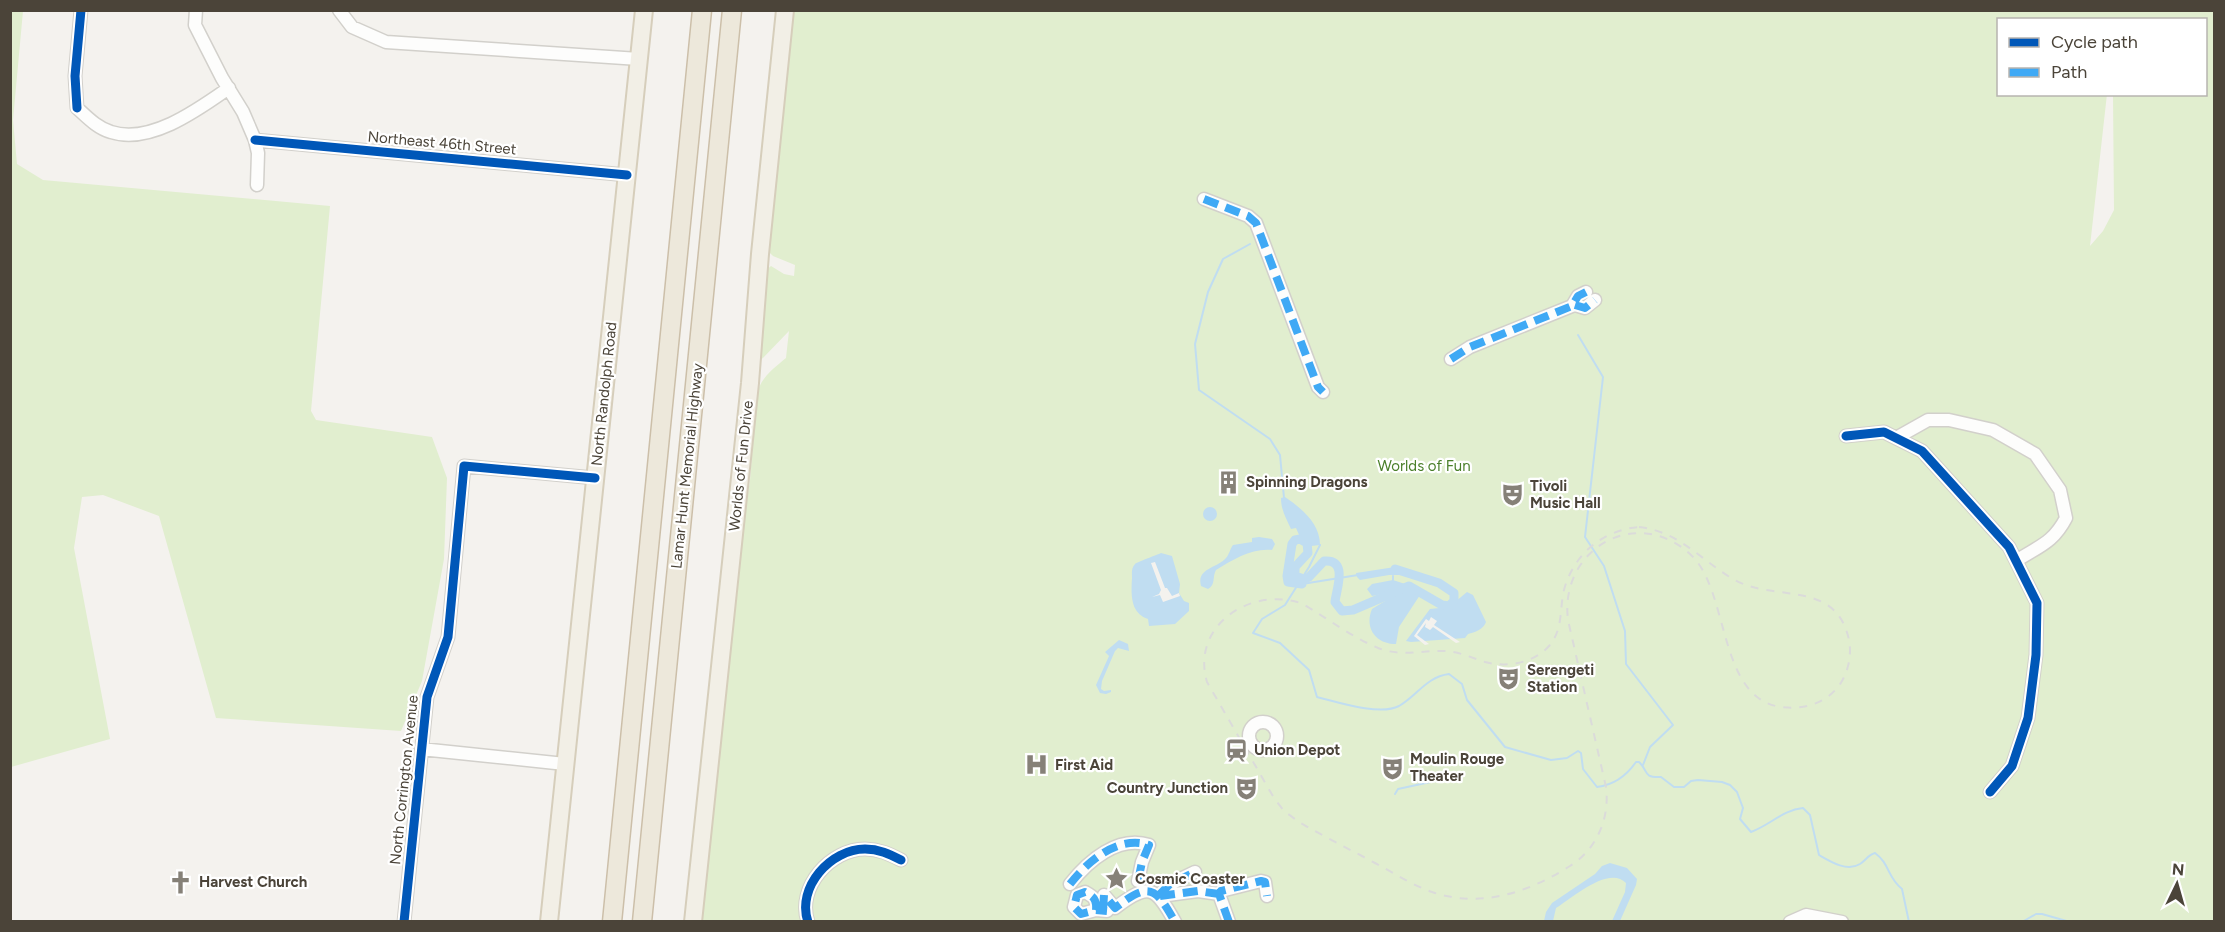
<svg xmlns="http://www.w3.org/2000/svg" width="2225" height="932" viewBox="0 0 2225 932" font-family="Figtree,sans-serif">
	<rect width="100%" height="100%" fill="#f4f2ee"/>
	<!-- green -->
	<path fill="#e1eecf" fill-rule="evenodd" d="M23 11 13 120 17 164 43 180 330 206 311 411 316 420 432 437 447 478 444 559 422 681 401 731 216 718 159 516 103 495 82 497 74 548 110 739 11 767 10 11Z
		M792 11H2214V921L702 922 739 557 750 480 757 395C760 378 773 369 786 358L789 331 759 362 763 328 765 271 771 266 784 274 794 276 795 265 773 256 768 251ZM1998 20H2206V94L2113 95 2114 210 2103 231 2090 246 2107 94H1998Z"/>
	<!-- water -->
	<path fill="#c0ddf1" d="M1285 497C1301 508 1320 523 1320 545L1311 546 1296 540 1295 538 1300 537 1296 528 1291 529C1286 518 1281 510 1281 498Z
		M1203 514a7 7 0 1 1 14 0a7 7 0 1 1-14 0Z
		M1259 537 1272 539 1275 544 1272 550C1252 548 1234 559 1216 570 1212 577 1216 585 1208 589L1201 586C1196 568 1218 568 1226 558 1229 555 1230 549 1233 545L1252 542V538Z
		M1161 553 1172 556 1180 584 1179 593 1184 601 1189 603V611L1175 624 1149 626 1148 619C1130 613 1131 594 1132 578 1132 574 1131 568 1135 564 1137 562 1157 555 1161 553Z
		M1395 567 1406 571 1404 575H1389L1360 580 1357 577 1356 573Z
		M1393 580 1408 585 1420 595 1399 627 1396 644C1376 644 1364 628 1372 609L1385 601 1386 596 1382 594 1372 596 1367 589 1372 584Z
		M1467 592 1473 595 1486 622C1483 630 1475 632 1468 634L1465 638 1411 642 1406 641 1430 609 1449 607Z
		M1119 640 1128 644 1129 651 1118 648 1115 651 1102 681 1101 689 1104 691 1111 690V692L1106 694 1100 693 1096 685 1109 656 1105 652Z
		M1610 863 1627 868 1637 879 1636 885 1620 921H1612L1625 892 1626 883C1609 865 1572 898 1556 908L1553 921H1544L1546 912 1552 903 1595 874 1602 866Z"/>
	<!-- pier -->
	<path fill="#f4f2ee" d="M1155 562 1165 588H1167L1172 596 1179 593 1180 596 1163 602 1160 595 1152 597 1159 594 1161 590 1151 563Z
		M1431 617 1437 621 1434 625 1460 642 1456 643 1433 627 1430 630 1425 627 1426 623 1417 635 1429 644 1425 645 1414 636 1426 619 1429 621Z"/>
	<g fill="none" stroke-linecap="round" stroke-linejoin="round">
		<!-- stream -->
		<path stroke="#c0ddf1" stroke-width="2" d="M1250 244 1223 259 1208 292 1195 344 1199 390 1270 439 1280 455 1284 498
			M1578 335 1603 377 1585 537 1604 566 1625 631 1626 664 1673 725 1650 747 1643 765
			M1320 545 1309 567 1285 605 1262 619 1253 633 1280 643 1309 670 1317 697C1337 702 1380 716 1399 706 1417 696 1426 677 1449 674L1462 684 1467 700 1505 747 1551 760 1567 758 1578 751 1581 753 1583 769 1597 787C1614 785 1627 775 1636 762H1639C1649 771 1642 778 1661 777L1674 787H1684L1691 781 1698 780 1722 782 1730 785 1737 792 1743 808 1740 819 1751 832C1770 825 1783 810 1803 808L1810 815 1819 855C1831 862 1847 872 1860 864 1866 860 1868 855 1875 853 1890 864 1887 877 1902 889L1909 922
			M1393 580V576
			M1302 584 1358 575
			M1395 794 1398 789 1435 781
			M2022 922 2036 914H2042L2070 922"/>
		<!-- canal -->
		<path stroke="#c0ddf1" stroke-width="9" d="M1302 584 1288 582 1287 576 1292 544 1295 540 1300 539 1307 543 1308 553 1295 567V576L1304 579 1309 577 1324 561C1349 559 1336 590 1335 602L1342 611 1353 610 1409 586 1442 605 1449 606 1454 601V593L1439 583 1395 569"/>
		<defs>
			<path id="minor" d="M196 10 195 25 222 78 243 112 255 140 258 153 257 185
				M339 10 352 27 386 42 639 59
				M77 108C87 117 97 128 111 132 150 145 199 109 229 88
				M77 108 75 76 81 10
				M255 140 627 175
				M1204 199 1248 216 1256 223 1318 387 1323 392
				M1575 305 1585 308 1595 300
				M1451 359 1470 347 1572 306 1578 296 1586 292
				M1846 436 1884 432 1922 451 2009 547 2037 603 2036 655 2028 718 2012 766 1990 792
				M1896 438 1928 420H1949L1993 430 2035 454 2060 490 2066 518C2053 543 2039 546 2016 561
				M1249 736a14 14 0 1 1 28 0a14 14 0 1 1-28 0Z
				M421 749 565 764
				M1070 884C1088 861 1118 835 1149 845L1142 862 1138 881
				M1159 895 1170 884 1195 872
				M1160 896 1198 891 1219 894
				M1096 910C1097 899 1094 897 1085 892L1077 895 1074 907 1081 914 1096 910 1107 911
				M1103 910 1104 895 1115 908C1149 882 1155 886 1175 922
				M404 922 427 697 448 637 464 466 595 478
				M808 922C796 887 831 849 865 849 879 849 889 854 901 860
				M1229 922 1219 894 1221 891 1261 881 1265 882 1267 896
				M1790 922 1806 915 1842 922"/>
			<path id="major" d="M549 922 644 10
				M693 922 750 383 760 254 785 10"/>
			<path id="highway" d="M612 922 702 10
				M642 922 732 10"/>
		</defs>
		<!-- minor casing -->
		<use href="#minor" stroke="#d2d0cb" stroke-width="15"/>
		<!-- major casing -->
		<use href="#major" stroke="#d6cebb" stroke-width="20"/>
		<!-- highway casing -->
		<use href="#highway" stroke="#ccbfa9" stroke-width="21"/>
		<!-- minor -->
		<use href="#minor" stroke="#fdfdfc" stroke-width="12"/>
		<!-- major -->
		<use href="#major" stroke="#f2efe6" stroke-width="16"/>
		<!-- highway -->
		<use href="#highway" stroke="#ede8db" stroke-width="18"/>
		<!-- rail -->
		<path stroke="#dbdbda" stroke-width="2" stroke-dasharray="8 8" stroke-linecap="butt" d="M1639 527C1678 531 1701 560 1733 579 1773 603 1836 578 1849 640 1852 656 1848 674 1838 687 1824 704 1803 710 1781 707 1717 698 1730 591 1691 555 1637 504 1559 549 1568 620L1606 787C1610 818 1597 849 1570 866 1529 892 1481 909 1432 892 1412 885 1394 873 1375 863 1349 849 1323 836 1299 822L1284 811 1274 798 1207 682C1190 624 1254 585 1303 604 1328 619 1352 637 1378 648 1400 657 1423 650 1446 651 1460 652 1472 658 1485 662 1507 668 1534 663 1549 646 1562 631 1560 613 1563 594 1571 557 1601 530 1639 527Z"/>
		<!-- quiet -->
		<path stroke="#3fa9f5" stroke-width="8" stroke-dasharray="15 8" stroke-linecap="butt" d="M1204 199 1248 216 1256 223 1318 387 1323 392
			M1575 305 1585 308 1595 300
			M1451 359 1470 347 1572 306 1578 296 1586 292
			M1070 884C1088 861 1118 835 1149 845L1142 862 1138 881
			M1159 895 1170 884 1195 872
			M1160 896 1198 891 1219 894
			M1096 910C1097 899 1094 897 1085 892L1077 895 1074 907 1081 914 1096 910 1107 911
			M1103 910 1104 895 1115 908C1149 882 1155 886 1175 922
			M1229 922 1219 894 1221 891 1261 881 1265 882 1267 896"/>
		<defs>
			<path id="cycleway" d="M77 108 75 76 81 10
				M255 140 627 175
				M1846 436 1884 432 1922 451 2009 547 2037 603 2036 655 2028 718 2012 766 1990 792
				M404 922 427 697 448 637 464 466 595 478
				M808 922C796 887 831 849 865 849 879 849 889 854 901 860"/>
		</defs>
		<!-- cycleway casing -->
		<use href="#cycleway" stroke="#fff" stroke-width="13"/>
		<!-- cycleway -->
		<use href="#cycleway" stroke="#0057b8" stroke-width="9"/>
	</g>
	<!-- icons -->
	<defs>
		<symbol id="building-bare" viewBox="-9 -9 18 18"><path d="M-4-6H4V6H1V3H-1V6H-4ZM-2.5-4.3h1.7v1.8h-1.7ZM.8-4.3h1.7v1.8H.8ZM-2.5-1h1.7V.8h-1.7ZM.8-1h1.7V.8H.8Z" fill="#868178" stroke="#fff" stroke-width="2.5" paint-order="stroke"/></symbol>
		<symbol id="theatre-bare" viewBox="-9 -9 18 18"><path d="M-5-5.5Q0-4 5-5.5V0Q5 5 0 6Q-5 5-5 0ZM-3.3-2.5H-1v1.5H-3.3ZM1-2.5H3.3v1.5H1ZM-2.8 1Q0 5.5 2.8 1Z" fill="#868178" stroke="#fff" stroke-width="2.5" paint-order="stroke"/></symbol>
		<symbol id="station-bare" viewBox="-9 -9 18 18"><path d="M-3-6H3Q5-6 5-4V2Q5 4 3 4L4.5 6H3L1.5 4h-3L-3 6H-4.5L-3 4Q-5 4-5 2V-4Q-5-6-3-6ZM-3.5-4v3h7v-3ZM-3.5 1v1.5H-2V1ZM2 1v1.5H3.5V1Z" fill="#868178" stroke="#fff" stroke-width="2.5" paint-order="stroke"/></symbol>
		<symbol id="hospital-bare" viewBox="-9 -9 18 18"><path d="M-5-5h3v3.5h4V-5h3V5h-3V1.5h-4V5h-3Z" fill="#868178" stroke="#fff" stroke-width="2.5" paint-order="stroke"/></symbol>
		<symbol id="sight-bare" viewBox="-9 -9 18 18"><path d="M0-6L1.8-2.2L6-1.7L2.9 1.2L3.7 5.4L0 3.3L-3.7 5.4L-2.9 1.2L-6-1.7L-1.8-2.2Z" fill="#868178" stroke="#fff" stroke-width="2.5" paint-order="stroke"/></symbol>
		<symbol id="church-bare" viewBox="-9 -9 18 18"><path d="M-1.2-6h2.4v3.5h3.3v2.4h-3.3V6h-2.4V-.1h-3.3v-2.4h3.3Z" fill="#868178" stroke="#fff" stroke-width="2.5" paint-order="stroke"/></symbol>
	</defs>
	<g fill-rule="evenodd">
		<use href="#building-bare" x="1212" y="466" width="33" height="33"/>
		<use href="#theatre-bare" x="1496" y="478" width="33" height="33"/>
		<use href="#theatre-bare" x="1492" y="662" width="33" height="33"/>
		<use href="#station-bare" x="1220" y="734" width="33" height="33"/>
		<use href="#hospital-bare" x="1020" y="748" width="33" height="33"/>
		<use href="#theatre-bare" x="1376" y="752" width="33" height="33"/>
		<use href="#theatre-bare" x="1230" y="772" width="33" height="33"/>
		<use href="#sight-bare" x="1100" y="862" width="33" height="33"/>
		<use href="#church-bare" x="164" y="866" width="33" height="33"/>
	</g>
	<g text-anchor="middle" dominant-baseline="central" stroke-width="4.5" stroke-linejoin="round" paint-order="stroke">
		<!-- street labels -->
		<g font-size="15" fill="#4b4439" stroke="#fff">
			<text transform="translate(442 143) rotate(5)">Northeast 46th Street</text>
			<text transform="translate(604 394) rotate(-84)">North Randolph Road</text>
			<text transform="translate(687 466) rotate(-84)">Lamar Hunt Memorial Highway</text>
			<text transform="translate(741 466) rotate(-84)">Worlds of Fun Drive</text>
			<text transform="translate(404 780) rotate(-84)">North Corrington Avenue</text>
		</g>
		<!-- park labels -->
		<g font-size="15" fill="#4a7f2a" stroke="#fff">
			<text x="1424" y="466">Worlds of Fun</text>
		</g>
		<!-- poi labels -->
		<g font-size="15" font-weight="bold" fill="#4b4439" stroke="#fff" text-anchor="start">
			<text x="1246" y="482">Spinning Dragons</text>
			<text x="1530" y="486">Tivoli<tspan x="1530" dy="17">Music Hall</tspan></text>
			<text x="1527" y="670">Serengeti<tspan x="1527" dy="17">Station</tspan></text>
			<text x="1254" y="750">Union Depot</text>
			<text x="1410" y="759">Moulin Rouge<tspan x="1410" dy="17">Theater</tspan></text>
			<text x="1055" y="765">First Aid</text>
			<text x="1228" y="788" text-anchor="end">Country Junction</text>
			<text x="1135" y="879">Cosmic Coaster</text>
			<text x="199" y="882">Harvest Church</text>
		</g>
	</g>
	<!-- border -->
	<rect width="2225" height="932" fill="none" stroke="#4b4439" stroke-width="24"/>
	<!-- legend -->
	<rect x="1997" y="18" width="210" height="78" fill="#ffffff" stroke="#b7b4b0" stroke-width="1.5"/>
	<rect x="2009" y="38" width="30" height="9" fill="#0057b8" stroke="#b7b4b0" stroke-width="1.5"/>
	<text x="2051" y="48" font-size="18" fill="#4b4439">Cycle path</text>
	<rect x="2009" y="68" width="30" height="9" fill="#3fa9f5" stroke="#b7b4b0" stroke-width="1.5"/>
	<text x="2051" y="78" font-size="18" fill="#4b4439">Path</text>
	<!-- north arrow -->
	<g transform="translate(2177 884) rotate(5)" stroke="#ffffff" stroke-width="4.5" paint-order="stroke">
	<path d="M0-4.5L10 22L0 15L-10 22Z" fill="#4b4439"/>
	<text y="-9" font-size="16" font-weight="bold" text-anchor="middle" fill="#4b4439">N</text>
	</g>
</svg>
